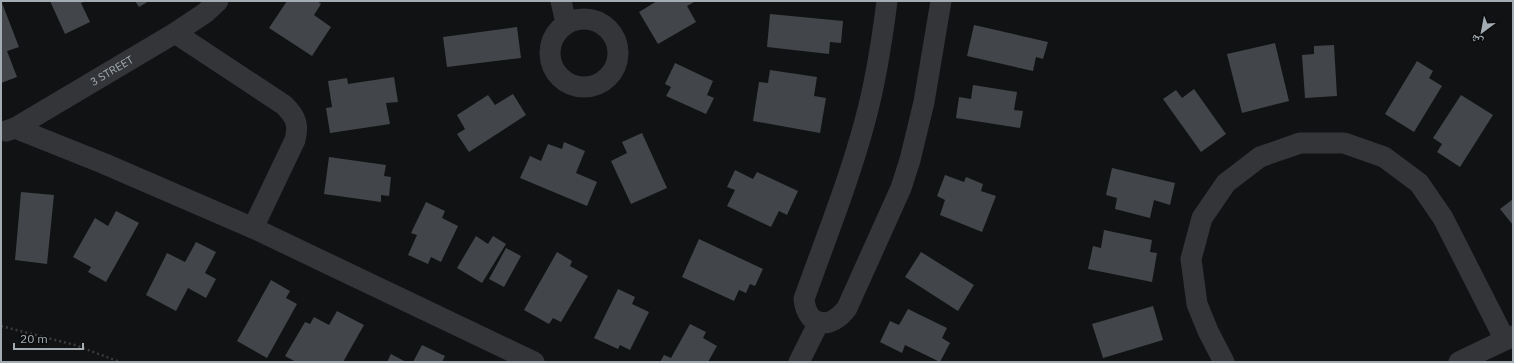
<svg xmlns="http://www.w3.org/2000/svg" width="1514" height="363" viewBox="0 0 1514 363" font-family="'IBM Plex Sans','Noto Naskh Arabic',sans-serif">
	<rect width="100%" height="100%" fill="#111213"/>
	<!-- building -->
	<path fill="#424549" d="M50 1H86L81 3 90 22 65 34Z
		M135 1H149L139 7Z
		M287 1H317L321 4 314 15 331 27 312 56 269 28Z
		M657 1H696L687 6 696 22 658 44 639 12Z
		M1 3H2L19 47 7 51 17 77 1 83Z
		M770 14 843 21 841 43 830 42 829 54 767 47Z
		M974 25 1048 42 1043 59 1036 57 1033 71 967 56Z
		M517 27 521 58 447 67 443 37Z
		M1275 43 1289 101 1242 113 1227 54Z
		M1334 45 1337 96 1305 98 1302 55 1314 54V46Z
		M1417 61 1433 71 1429 78 1442 86 1414 132 1385 114Z
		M675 63 713 81 707 95 714 98 706 114 666 96 671 87 665 84Z
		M770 70 817 77 814 96 826 98 820 133 753 121 759 82 768 83Z
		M394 77 398 102 386 103 390 124 330 133 326 108 332 107 328 81 347 78 348 84Z
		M973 85 1017 92 1014 110 1023 111 1020 128 956 118 959 97 971 99Z
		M1194 89 1226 134 1201 152 1163 99 1176 90 1182 98Z
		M513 94 526 115 469 152 457 134 465 129 457 115 488 95 495 105Z
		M1461 95 1493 115 1460 167 1437 152 1442 144 1433 138Z
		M642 133 667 188 631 204 611 161 627 153 622 142Z
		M564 142 585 151 576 173 597 182 587 206 520 178 530 156 541 161 548 144 562 149Z
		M329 157 386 165 384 176 391 177 389 196 381 195V202L324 194Z
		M1112 168 1175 183 1170 205 1154 200 1150 218 1115 209 1117 198 1106 195Z
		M735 170 753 179 757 172 798 191 787 215 779 211 771 227 727 206 735 190 727 187Z
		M945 175 964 182 966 177 983 184 981 191 996 196 982 232 940 215 945 200 937 196Z
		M21 192 54 195 47 264 15 260Z
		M1513 199V225L1500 209Z
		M426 202 445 211 442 218 458 226 441 262 431 257 428 264 408 255 417 235 411 233Z
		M116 211 139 223 106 282 88 272 91 267 73 257 95 218 108 226Z
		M1104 230 1152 240 1150 252 1157 253 1152 282 1088 269 1093 246 1101 248Z
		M476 236 488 244 493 236 506 244 482 283 457 268Z
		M699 239 763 269 755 286 750 284 746 293 739 290 734 301 682 277Z
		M196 242 216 252 205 273 216 279 206 298 188 288 176 311 146 295 167 253 185 262Z
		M506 248 521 256 504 287 489 279Z
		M557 252 572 261 570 266 588 276 561 322 553 318 549 324 524 310Z
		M921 252 974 285 958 311 905 277Z
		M271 280 290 291 286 298 297 304 267 358 237 341Z
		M618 289 635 297 632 304 649 312 630 350 620 345 618 349 594 338Z
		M1153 306 1163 340 1103 358 1092 324Z
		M908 309 947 328 942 338 950 343 940 362 905 345 902 353 880 342 890 321 899 325Z
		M337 311 364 325 343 362H296L285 356 305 322 310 324 314 317 329 325Z
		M690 324 706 332 703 338 717 346 708 362H660L664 355 671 358Z
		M422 345 445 356 442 362H413Z
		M391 354 406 362H387Z"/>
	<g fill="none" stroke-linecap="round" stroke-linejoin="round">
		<!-- path -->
		<path stroke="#393c3e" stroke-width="2.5" stroke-dasharray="2 3" stroke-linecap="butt" d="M1 326 75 345 120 362"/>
		<!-- minor -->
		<g stroke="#333538" stroke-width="21">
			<path d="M561 1 566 23"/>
			<path d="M887 1C882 41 876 81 865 121 849 181 825 240 804 299 807 328 831 330 847 308L901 188 910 160 924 102 941 1"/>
			<circle cx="584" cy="53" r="34"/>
			<path d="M175 33 284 105C296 117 299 124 295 140L253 228"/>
			<path d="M15 128 105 164 253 228 534 362"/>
			<path id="s1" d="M6 131 15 128 175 33 205 13 218 1"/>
			<path d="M799 362 819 322"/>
			<path d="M1224 362 1208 331 1197 304 1191 259 1202 218 1226 183 1260 157 1300 143H1344L1384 157 1419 183 1443 218 1505 340"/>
			<path d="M1459 362 1513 336"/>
		</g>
	</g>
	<g text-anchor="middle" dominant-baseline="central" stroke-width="4" stroke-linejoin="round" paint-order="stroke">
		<!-- street labels -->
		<g font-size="11" fill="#a3acb3" stroke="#0c0d0e">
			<text stroke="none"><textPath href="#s1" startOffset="122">3 STREET</textPath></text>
		</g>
	</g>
	<!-- border -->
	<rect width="1514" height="363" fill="none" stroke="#a3acb3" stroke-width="4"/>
	<!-- north arrow -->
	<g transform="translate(1482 32) rotate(212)" stroke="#0c0d0e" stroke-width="3" paint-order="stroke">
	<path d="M0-3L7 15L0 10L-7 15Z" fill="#a3acb3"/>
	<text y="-6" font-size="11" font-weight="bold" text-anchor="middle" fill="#a3acb3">ش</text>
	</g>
	<!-- scale -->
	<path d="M14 343v6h69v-6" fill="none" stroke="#a3acb3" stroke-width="2"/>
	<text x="20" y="343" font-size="12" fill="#a3acb3" stroke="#0c0d0e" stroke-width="3" paint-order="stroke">20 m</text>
</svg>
